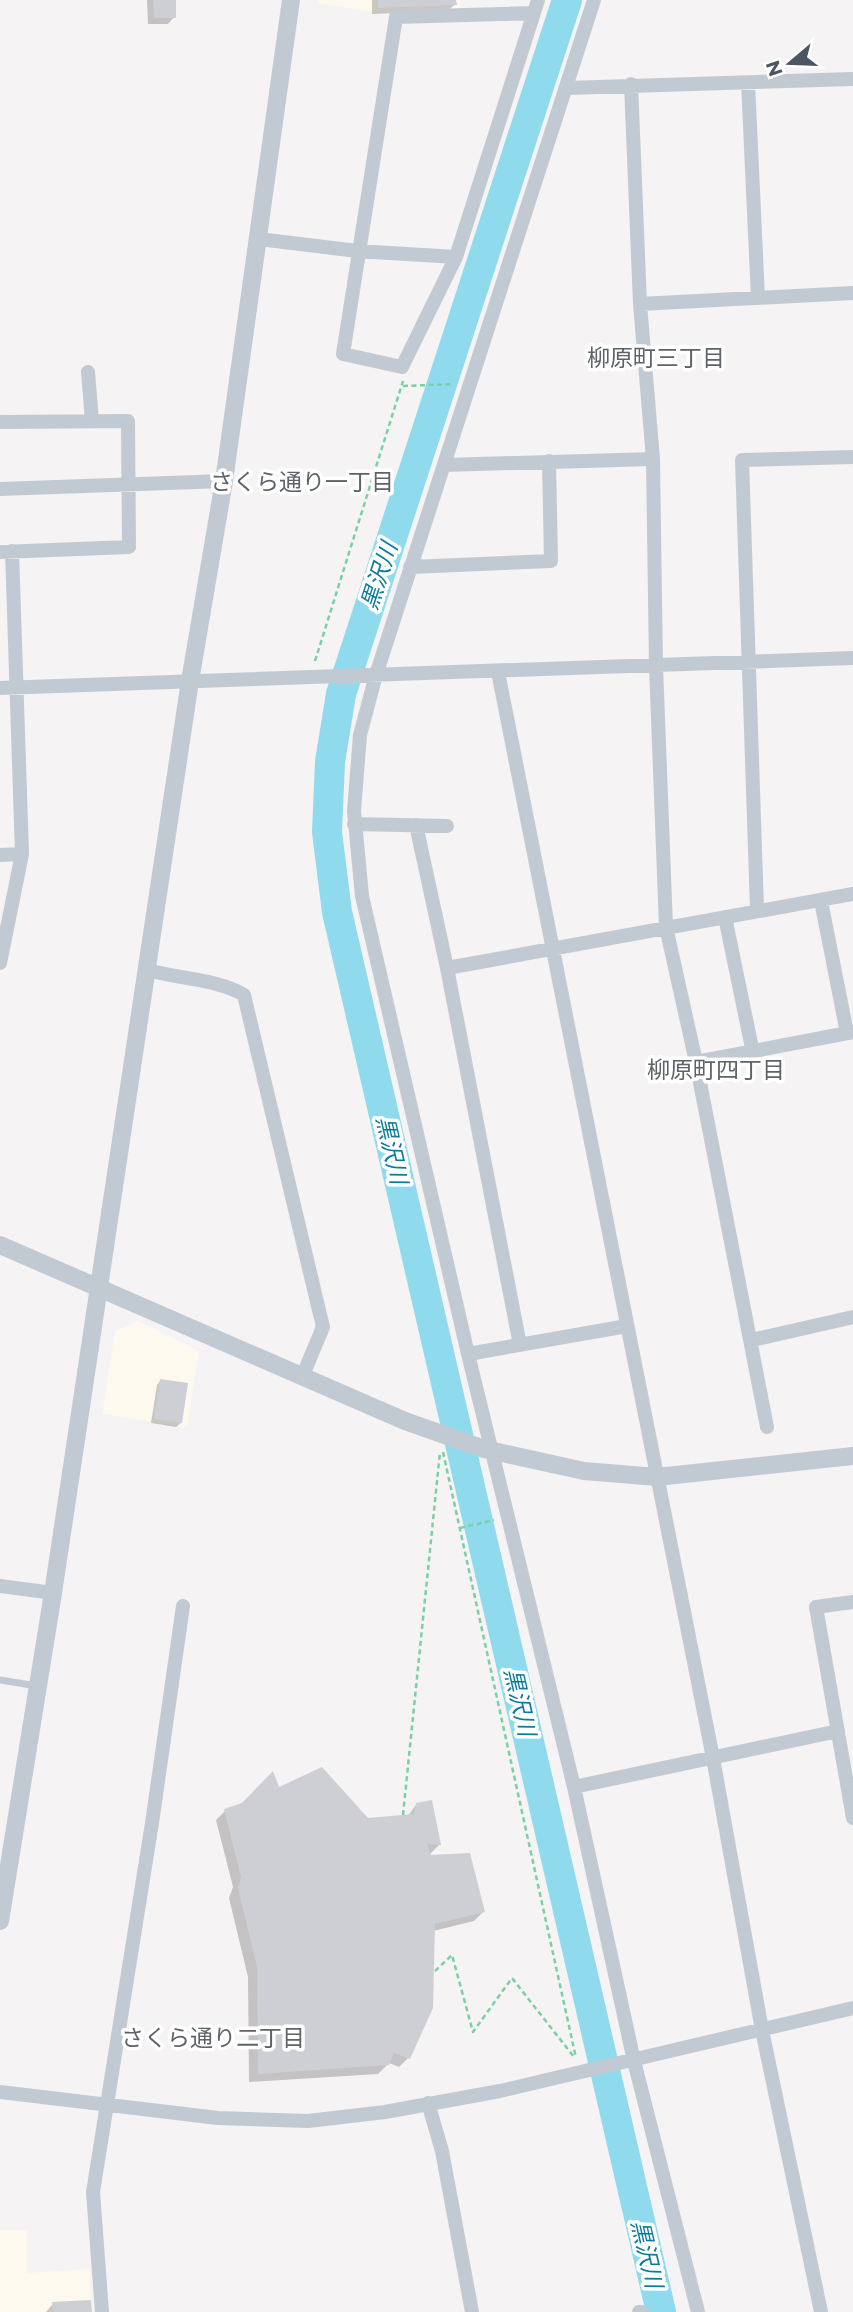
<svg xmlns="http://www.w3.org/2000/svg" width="853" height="2312" viewBox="0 0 853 2312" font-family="Montserrat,'Noto Sans JP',sans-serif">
	<rect width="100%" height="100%" fill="#f5f3f3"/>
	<!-- commercial -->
	<path fill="#fdf9ef" d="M318 0H460V10L378 13 318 3Z
		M138 1321 199 1351 187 1427 102 1414 115 1331Z
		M0 2230H27V2273L89 2269 92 2312H0Z"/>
	<!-- shadow -->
	<path fill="#0003" d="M147 0H174V17L168 24H148Z
		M372 0H455V4L448 11 372 14Z
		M161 1380 181 1423 176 1427 151 1423 157 1385Z
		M278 1790 367 1819 407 1817 416 1805 440 1844 427 1857 483 1912 474 1921 433 1931 408 2058 399 2067 389 2063 378 2074 249 2082 248 1977 229 1898 233 1887 216 1820 225 1811Z
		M53 2304 91 2312H46Z"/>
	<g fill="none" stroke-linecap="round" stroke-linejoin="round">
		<!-- river -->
		<path stroke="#90daee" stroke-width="30" d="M567 0 341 694 330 762 327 832 337 912 661 2312"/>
	</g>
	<!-- building -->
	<path fill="#cdcfd5" d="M153 0H176V18H154Z
		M378 0H456L457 5 378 8Z
		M160 1379 188 1383 182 1423 154 1419Z
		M322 1767 368 1818 414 1814 416 1803 432 1800 441 1845 427 1844 431 1855 470 1853 485 1912 435 1924 433 2008 410 2059 394 2053 389 2065 258 2074 257 1967 238 1888 241 1877 224 1809 242 1803 273 1771 279 1787Z
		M91 2300 92 2312H53L52 2302Z"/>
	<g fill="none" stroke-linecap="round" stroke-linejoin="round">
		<!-- path -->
		<path stroke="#7ad0a6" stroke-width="2.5" stroke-dasharray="5 3.5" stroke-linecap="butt" d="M403 386 454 384
			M315 661 403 381
			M443 1452 576 2058
			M460 1528 494 1520
			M403 1815 440 1452
			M435 1971 452 1955 473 2032 512 1978 574 2057"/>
		<!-- service -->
		<path stroke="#c1cad2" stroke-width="7" d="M0 1680 37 1686"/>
		<!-- minor -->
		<path stroke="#c1cad2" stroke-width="14" d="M594 0 376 675 360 735 354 811 362 896 468 1354 574 1787 634 2061 698 2312
			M533 13 396 17 343 354 402 367 456 257 538 0
			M748 83 758 298
			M631 84 640 304 653 459 656 666 666 927 696 1062 767 1427
			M567 88 853 79
			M259 239 357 251 456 257
			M640 304 853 293
			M88 372 92 421
			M0 422 128 421 129 547 0 552
			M444 465 653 459
			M0 489 224 481
			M410 567 551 561 549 461
			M498 672 713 1758 762 2030 821 2312
			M0 688 853 658
			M354 824 447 826
			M416 825 447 968 520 1345
			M0 855 22 854
			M821 901 847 1033
			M757 909 742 460 853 457
			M725 917 753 1053
			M0 963 22 854 12 551
			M447 968 853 894
			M148 970C179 979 217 979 244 995L323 1327 303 1375
			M696 1062 853 1032
			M752 1340 853 1317
			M468 1354 627 1326
			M0 1586 53 1593
			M853 1602 816 1607 853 1818
			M574 1787 838 1731
			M0 2092 218 2118 308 2121 385 2112 500 2091 853 2008
			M428 2103 442 2151 472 2312
			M102 2312 93 2192 152 1823 183 1606
			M639 2312H642"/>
		<!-- tertiary -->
		<path stroke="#c1cad2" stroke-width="18" d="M0 1245 405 1421 484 1449 584 1471 657 1477 853 1456
			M0 1921 53 1593 190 681 224 481 291 0"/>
	</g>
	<g text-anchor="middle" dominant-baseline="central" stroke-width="7" stroke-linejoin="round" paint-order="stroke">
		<!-- neighbourhood labels -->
		<g font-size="23" fill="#5f6368" stroke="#fff">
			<text x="656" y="358">柳原町三丁目</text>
			<text x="302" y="482">さくら通り一丁目</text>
			<text x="716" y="1070">柳原町四丁目</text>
			<text x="213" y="2038">さくら通り二丁目</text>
		</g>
		<!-- water labels -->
		<g font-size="23" font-style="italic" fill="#0c7c9b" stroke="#fff">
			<text transform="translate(379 576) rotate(-72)">黒沢川</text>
			<text transform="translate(392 1150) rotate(77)">黒沢川</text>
			<text transform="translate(520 1702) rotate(77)">黒沢川</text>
			<text transform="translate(647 2254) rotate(77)">黒沢川</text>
		</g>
	</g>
	<!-- north arrow -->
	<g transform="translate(790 63) rotate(251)" stroke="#ffffff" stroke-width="5" paint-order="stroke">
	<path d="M0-5L12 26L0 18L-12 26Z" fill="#4a5661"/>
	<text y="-10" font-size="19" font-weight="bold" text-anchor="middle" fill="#4a5661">N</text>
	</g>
</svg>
